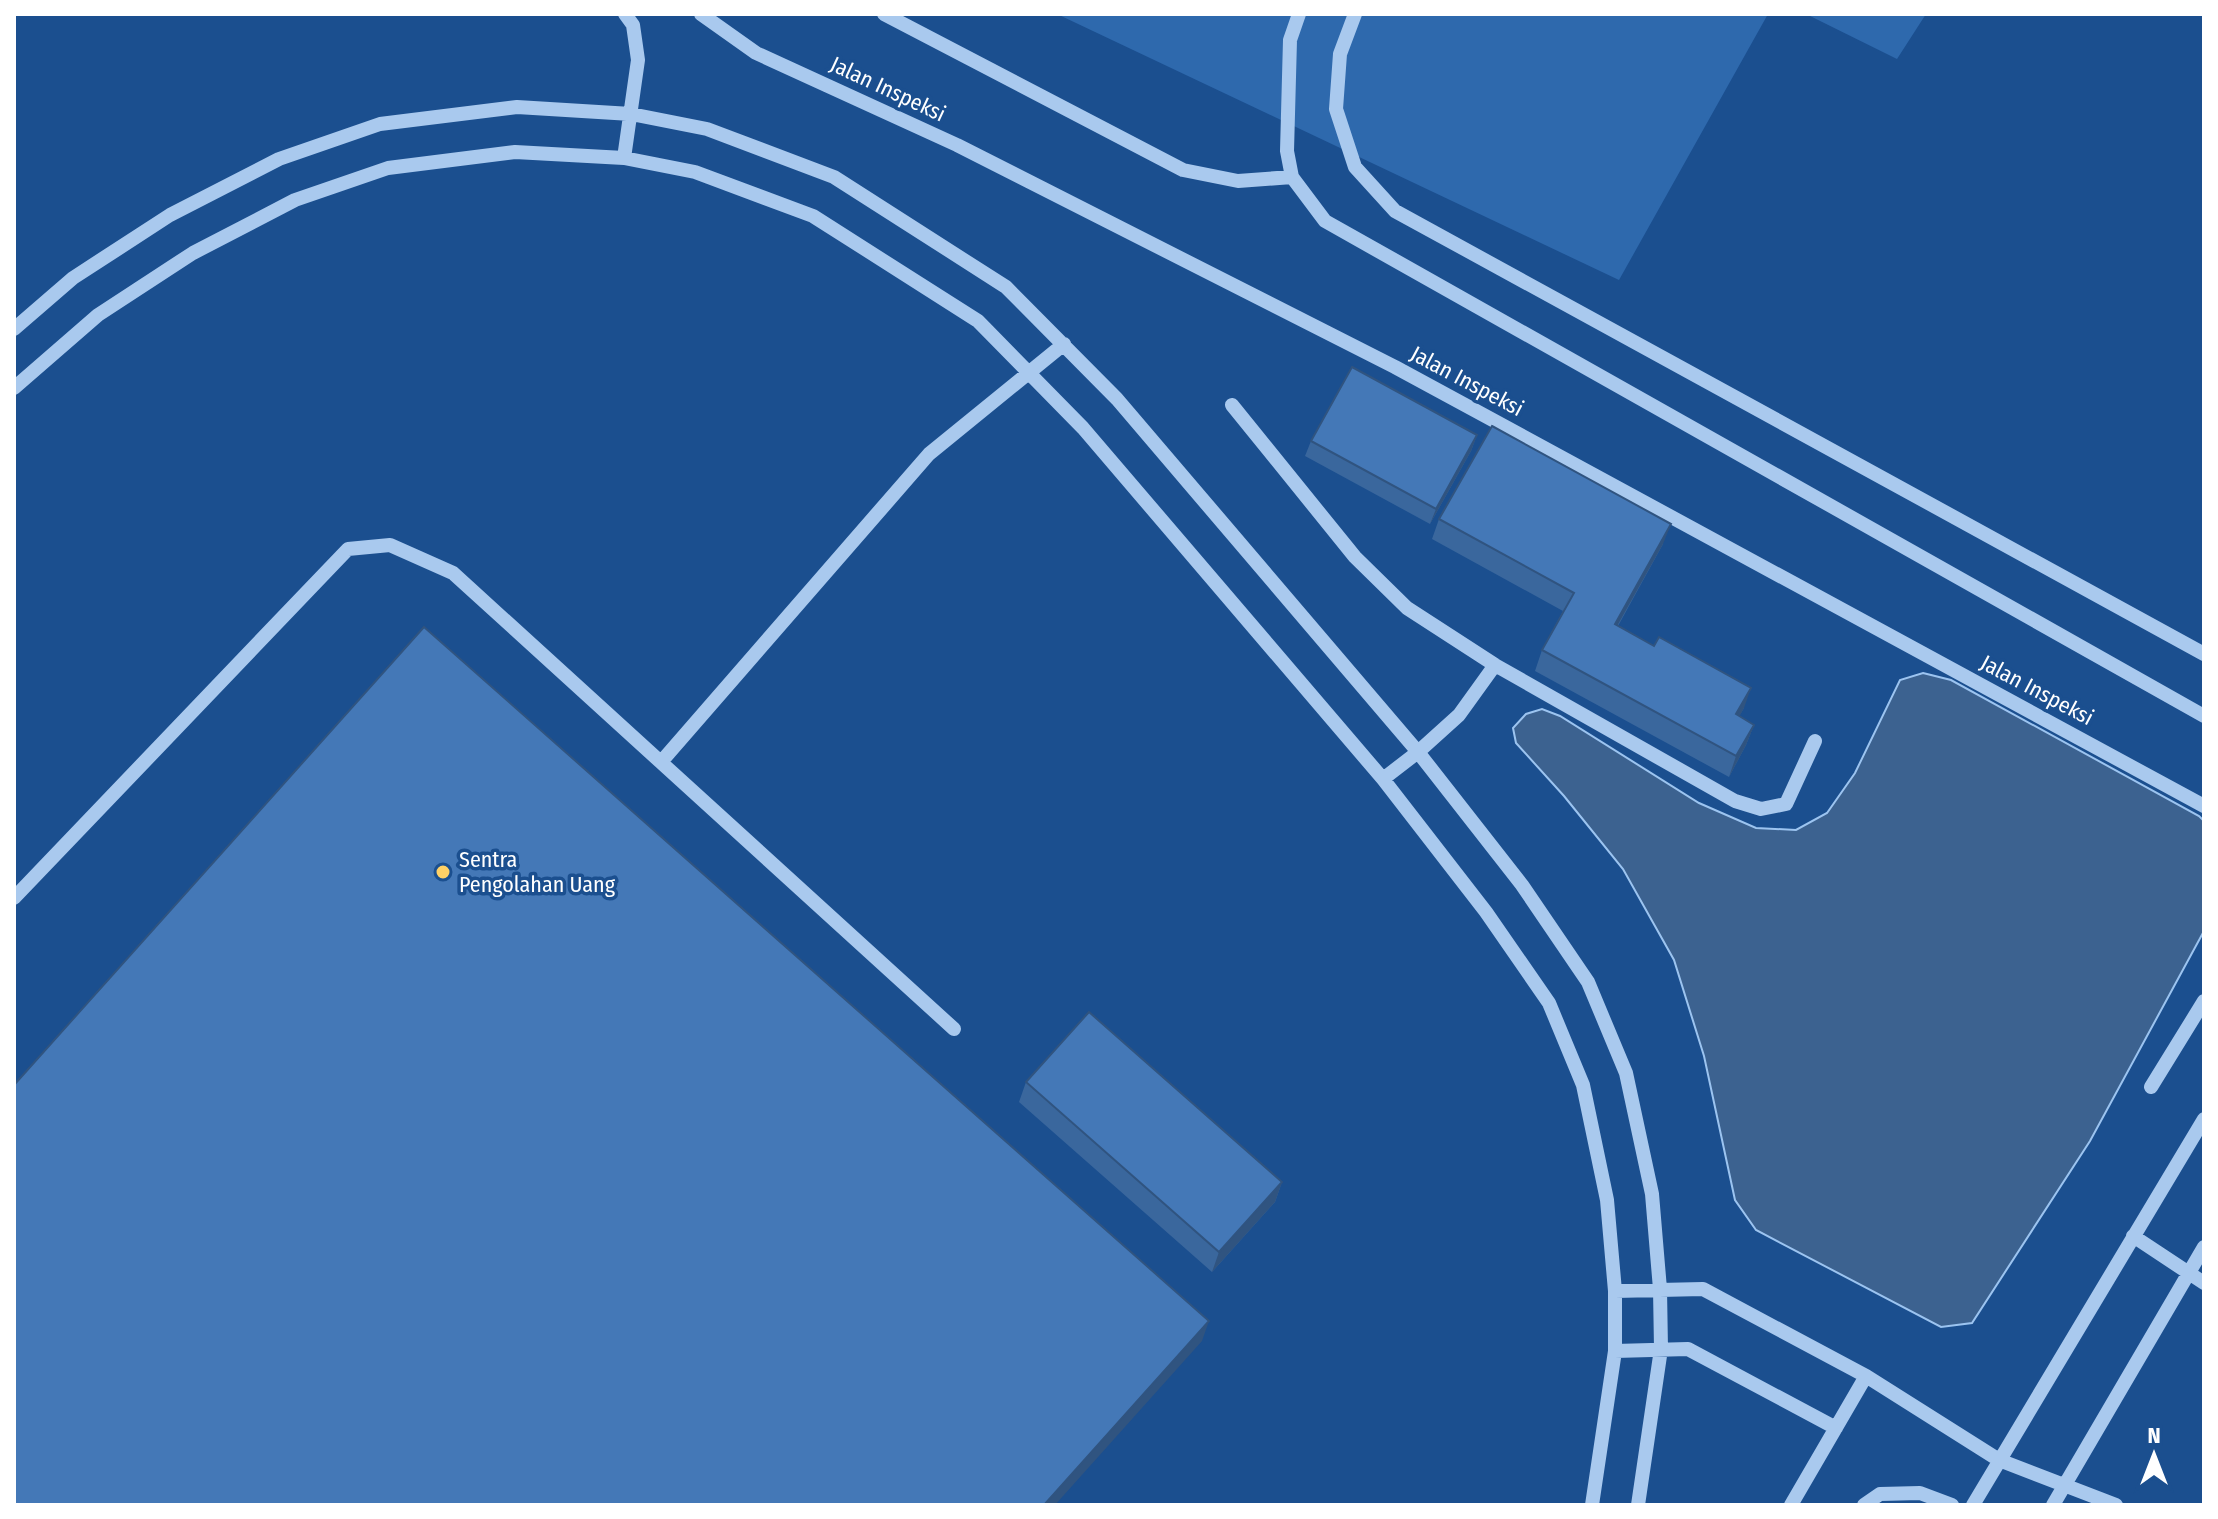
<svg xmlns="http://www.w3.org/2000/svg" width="2218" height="1519" viewBox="0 0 2218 1519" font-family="'Fira Sans Condensed',sans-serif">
	<rect width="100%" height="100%" fill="#1b4f8f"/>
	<!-- green -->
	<path fill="#2e69ad" d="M1057 14H1768L1619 280Z
		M1806 14H1926L1897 59Z"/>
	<!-- water -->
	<path fill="#3c6290" stroke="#9cc4f0" stroke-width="2" d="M1923 673 1951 680 2199 816 2204 821V931L2090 1141 1972 1323 1941 1327 1756 1230 1735 1200 1704 1056 1674 960 1623 869 1564 796 1516 743 1513 728 1526 714 1542 709 1560 716 1699 803 1756 828 1796 830 1827 813 1855 773 1900 680Z"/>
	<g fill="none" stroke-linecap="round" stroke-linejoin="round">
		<!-- minor -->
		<path stroke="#a9c9ee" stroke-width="14" d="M701 14 756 53 957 145 1395 367 2204 806
			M884 14 1183 170 1238 181 1292 177
			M1299 14 1290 40 1287 151 1292 177 1325 221 2204 716
			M1355 14 1340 54 1336 109 1355 167 1395 211 2204 654
			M624 158 638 60 633 25 625 14
			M14 329 73 278 170 215 279 159 380 124 517 107 631 114 707 129 834 177 1006 287 1117 399 1418 752 1522 885 1588 982 1626 1073 1652 1194 1660 1289 1661 1349 1638 1505
			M14 388 98 315 193 253 295 200 388 168 515 152 624 158 695 172 813 216 978 321 1083 428 1383 779 1486 912 1549 1003 1583 1085 1607 1200 1615 1291V1351L1592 1505
			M1232 405 1355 557 1407 608 1495 665 1735 801 1761 809 1786 804 1815 741
			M661 762 929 454 1064 344
			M1383 779 1418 752 1459 715 1495 665
			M14 898 348 549 390 545 453 573 954 1029
			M2151 1087 2204 1001
			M2133 1236 2204 1283
			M1615 1291 1703 1289 1866 1376 1999 1460 2116 1505
			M1615 1351 1688 1349 1836 1428
			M1791 1505 1866 1376
			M1864 1505 1880 1494 1920 1493 1952 1505
			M1973 1505 2204 1119
			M2053 1505 2204 1247"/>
	</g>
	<!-- wall -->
	<path fill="#3a679d" d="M1477 435 1471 451 1430 524 1305 456 1311 441Z
		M1439 519 1663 544 1618 626 1744 708 1739 716 1754 725 1746 745 1729 777 1535 671 1542 650 1563 611 1432 539Z
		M1026 1082 1282 1182 1275 1202 1212 1272 1019 1102Z"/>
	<!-- shaded-wall -->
	<path fill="#305480" d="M1477 435 1471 451 1430 524 1436 509Z
		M1671 524 1663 544 1607 644 1615 624Z
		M1751 688 1744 708 1729 735 1736 714Z
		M1754 725 1746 745 1729 777 1736 756Z
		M1282 1182 1275 1202 1212 1272 1219 1252Z
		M1209 1321 1202 1341 1055 1505H1044Z"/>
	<!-- building -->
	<path fill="#4478b7" stroke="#305480" stroke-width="2" d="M1352 367 1477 435 1436 509 1311 441Z
		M1492 426 1671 524 1615 624 1654 646 1659 637 1751 688 1736 714 1754 725 1736 756 1542 650 1574 593 1439 519Z
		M424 627 1209 1321 1044 1505H14V1085Z
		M1089 1012 1282 1182 1219 1252 1026 1082Z"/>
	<!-- markers -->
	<circle fill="#ffd166" stroke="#1b4f8f" stroke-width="3" cx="443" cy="872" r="8"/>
	<g text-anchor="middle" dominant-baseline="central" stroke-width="7" stroke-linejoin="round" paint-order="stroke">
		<!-- street labels -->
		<g font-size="22" fill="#fff" stroke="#1b4f8f">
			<text transform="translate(888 89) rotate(25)">Jalan Inspeksi</text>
			<text transform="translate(1467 381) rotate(28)">Jalan Inspeksi</text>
			<text transform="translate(2037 690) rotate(28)">Jalan Inspeksi</text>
		</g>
		<!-- poi labels -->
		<g font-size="22" fill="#fff" stroke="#1b4f8f" text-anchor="start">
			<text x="459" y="859">Sentra<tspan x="459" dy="25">Pengolahan Uang</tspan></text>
		</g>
	</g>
	<!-- border -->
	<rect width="2218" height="1519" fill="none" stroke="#ffffff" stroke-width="32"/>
	<!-- north arrow -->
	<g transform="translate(2154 1455)" stroke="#1b4f8f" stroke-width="6" paint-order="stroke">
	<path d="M0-6L14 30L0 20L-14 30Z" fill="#ffffff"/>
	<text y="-12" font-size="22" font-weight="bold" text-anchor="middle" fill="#ffffff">N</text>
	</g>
</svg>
